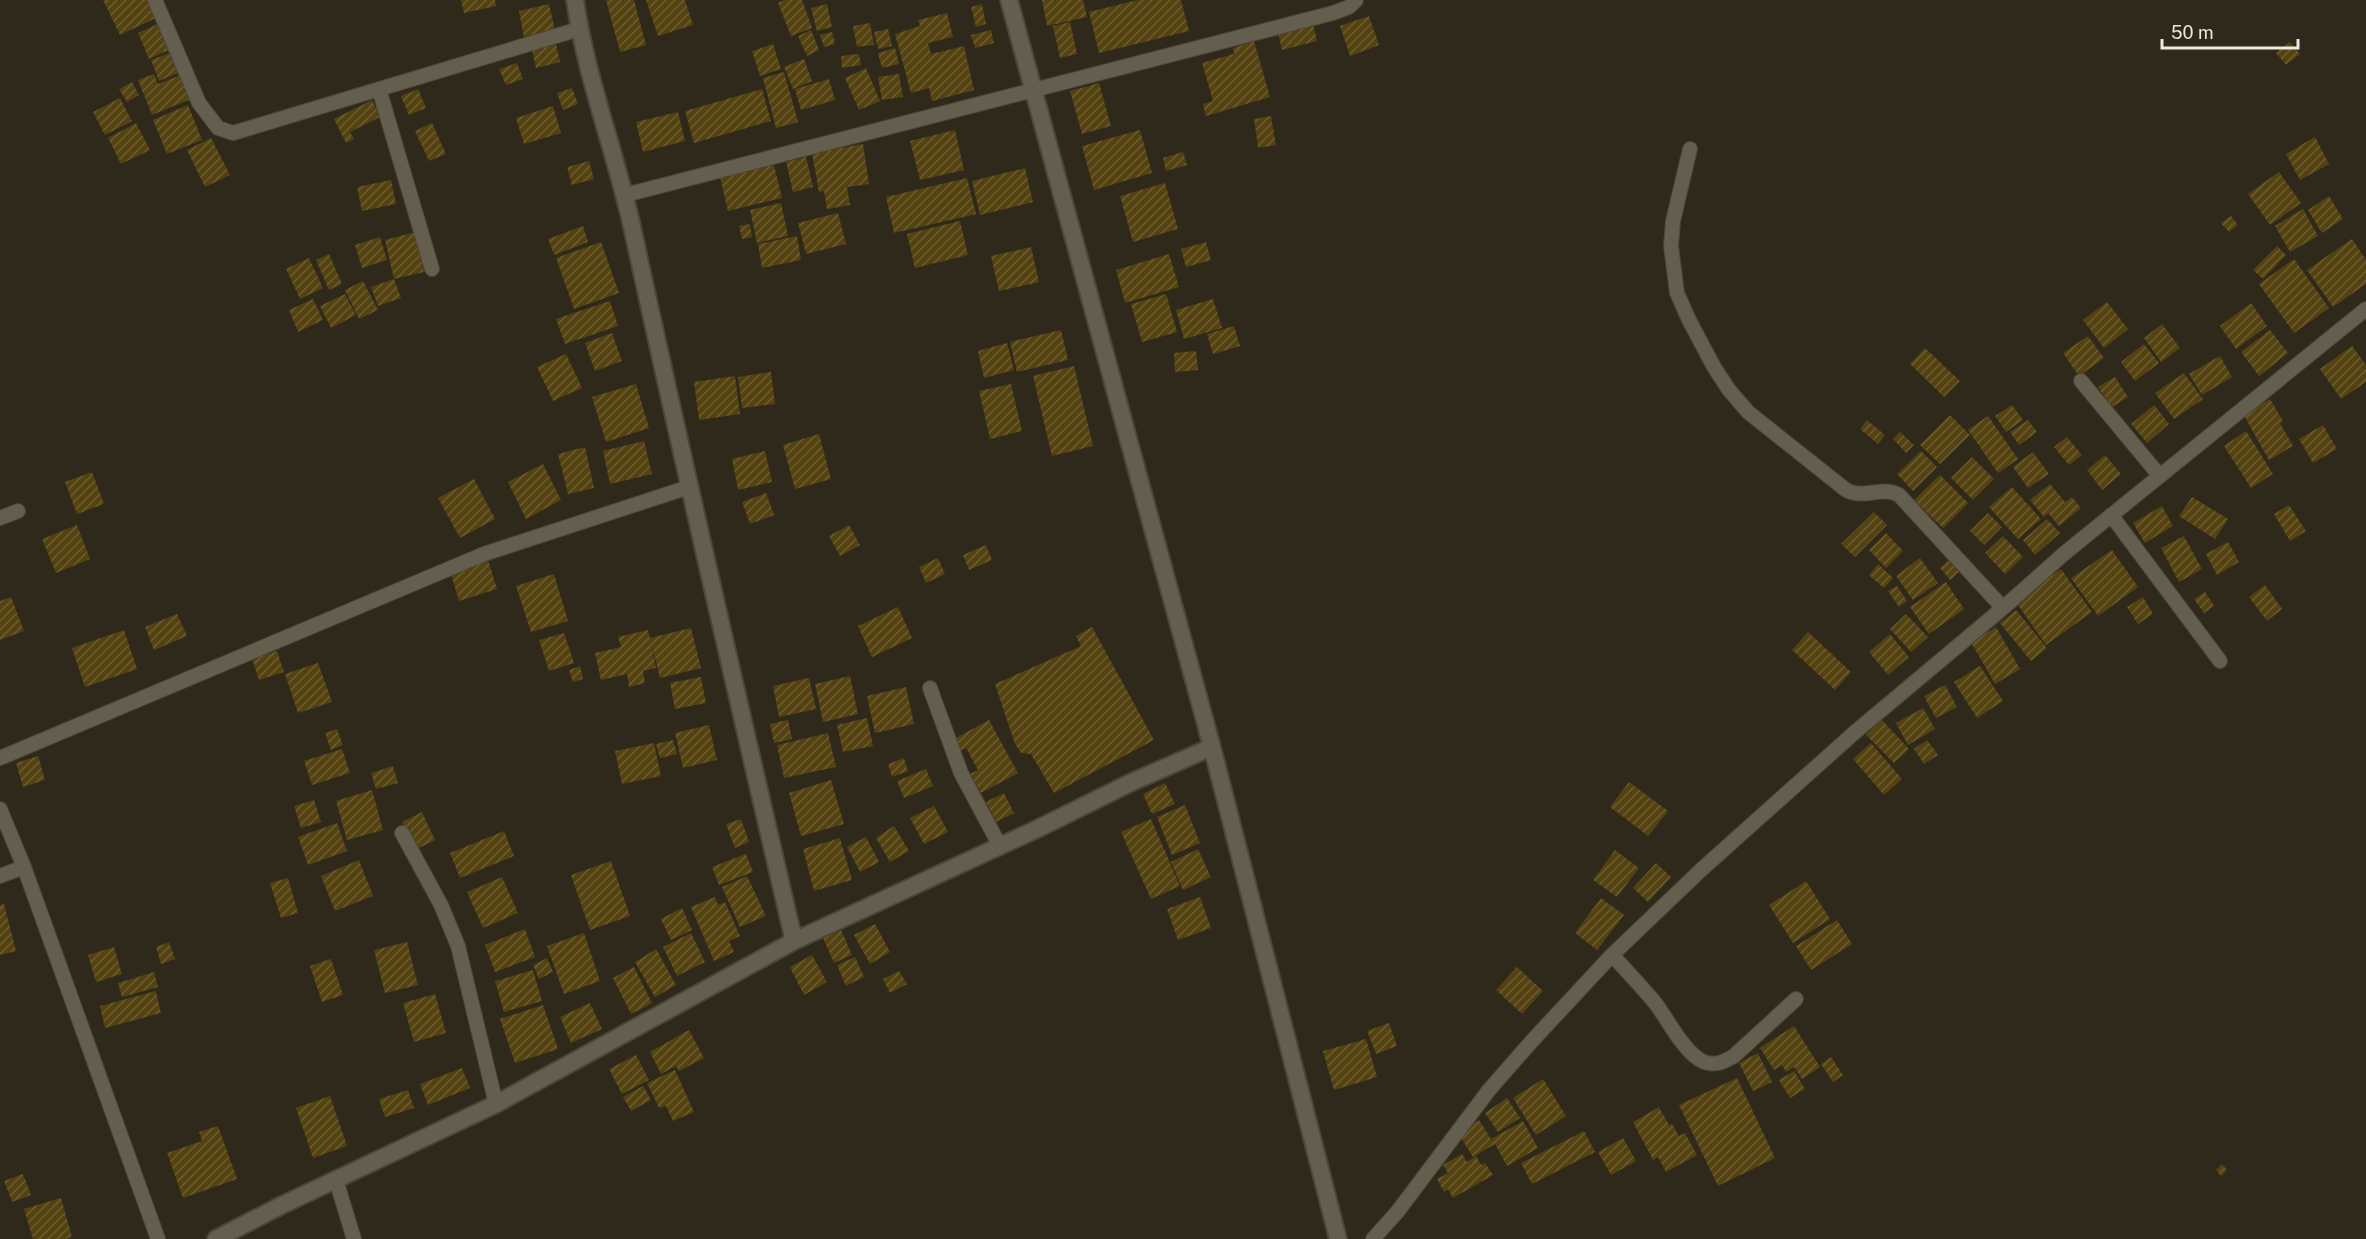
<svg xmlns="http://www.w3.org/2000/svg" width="2366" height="1239" viewBox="0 0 2366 1239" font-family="'Public Sans',sans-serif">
	<defs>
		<pattern id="building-hatch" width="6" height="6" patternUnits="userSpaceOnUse" patternTransform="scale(1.5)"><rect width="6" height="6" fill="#544210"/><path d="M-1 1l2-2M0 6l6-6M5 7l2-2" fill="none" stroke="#6d5d32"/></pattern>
	</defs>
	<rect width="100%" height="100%" fill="#2f291b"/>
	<!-- building -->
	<path fill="url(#building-hatch)" d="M103 0H150L158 17 120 35Z
		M461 0H495L496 6 464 13Z
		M606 0H634L646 45 620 52Z
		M646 0H685L693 25 658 36Z
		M785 0H802L812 28 791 36 778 3Z
		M1042 0H1083L1087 17 1047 26Z
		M1138 0H1181L1189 31 1099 53 1089 12Z
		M549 4 555 30 524 37 519 11Z
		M827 4 832 27 817 31 811 8Z
		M982 4 986 24 976 27 971 7Z
		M947 13 953 37 928 43 931 54 964 46 974 90 932 101 929 88 911 93 895 34 920 26 918 20Z
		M1369 16 1379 45 1350 56 1340 26Z
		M162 22 173 48 149 59 138 33Z
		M1070 22 1077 54 1060 58 1053 26Z
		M870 23 874 45 857 47 853 26Z
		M1313 24 1317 41 1282 50 1278 33Z
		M888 29 892 46 878 49 874 32Z
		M811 30 819 50 807 56 798 36Z
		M991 30 994 43 975 48 971 35Z
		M832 32 835 44 824 47 820 35Z
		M1254 41 1270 97 1206 116 1203 104 1213 101 1202 63 1234 54 1233 48Z
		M2290 42 2300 54 2286 65 2276 53Z
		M556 44 560 62 536 68 532 50Z
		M773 44 781 69 760 76 752 51Z
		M895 48 899 64 882 68 878 53Z
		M175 51 183 71 159 81 151 60Z
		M859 54 861 65 842 68 841 56Z
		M804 59 812 81 793 89 784 67Z
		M517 63 523 79 506 85 499 69Z
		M866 68 880 101 859 110 845 78Z
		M784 72 798 122 776 128 763 78Z
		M186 73 196 97 152 115 138 80 154 74 158 84Z
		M899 74 903 97 882 100 878 77Z
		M829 79 835 100 801 110 795 89Z
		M132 82 139 95 127 102 119 89Z
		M1099 83 1111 126 1082 134 1070 91Z
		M572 88 578 104 563 110 557 93Z
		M418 89 426 108 409 115 401 96Z
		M762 89 771 121 694 143 685 111Z
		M120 98 132 121 105 135 93 112Z
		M372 100 380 117 350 132 354 139 346 143 334 119Z
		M188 105 202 140 167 154 153 120Z
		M553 106 561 133 524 144 516 118Z
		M678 112 685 141 643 152 636 122Z
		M1271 116 1276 145 1258 148 1254 119Z
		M136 123 150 150 121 164 108 138Z
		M432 123 446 154 429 161 415 131Z
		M955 130 964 170 920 180 910 141Z
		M1140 130 1152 173 1094 190 1082 146Z
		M2315 137 2329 164 2300 180 2286 154Z
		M211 138 230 175 205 187 187 150Z
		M863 144 869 184 847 187 850 205 827 209 824 191 819 192 812 153Z
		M1183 152 1187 165 1166 171 1163 158Z
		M806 157 813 187 793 192 786 162Z
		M589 161 594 179 572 185 567 167Z
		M774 165 782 198 728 211 720 177Z
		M1025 168 1033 202 980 215 972 181Z
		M2279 172 2301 203 2270 225 2248 194Z
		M967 178 976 214 894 233 886 197Z
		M391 180 396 204 362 211 357 187Z
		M1165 183 1178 229 1133 242 1120 196Z
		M2329 196 2343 219 2322 233 2308 210Z
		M781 203 788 236 757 243 750 210Z
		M2303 209 2318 236 2290 252 2275 226Z
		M838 213 846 244 806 254 798 223Z
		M2231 216 2238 225 2229 232 2221 223Z
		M960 221 968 255 915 268 907 234Z
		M750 224 752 237 742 239 739 226Z
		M583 226 588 242 554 255 548 239Z
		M415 232 424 272 394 279 401 298 378 306 371 287 394 279 385 240Z
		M797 236 801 260 762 268 758 244Z
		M380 237 387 260 362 268 355 245Z
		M2352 239 2366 260V284L2333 307 2307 270Z
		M601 242 619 293 574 309 556 258Z
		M1206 242 1211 260 1186 267 1181 249Z
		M2277 246 2286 255 2263 279 2253 270Z
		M1031 247 1039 282 999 291 991 256Z
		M329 254 342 284 329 290 316 260Z
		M1169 254 1179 287 1125 303 1116 270Z
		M309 258 323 288 300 299 286 269Z
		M2294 259 2329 308 2294 333 2259 284Z
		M363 281 378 310 359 319 345 290Z
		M345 294 356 315 331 328 320 306Z
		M1166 294 1177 332 1142 342 1131 304Z
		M313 299 323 320 298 332 289 310Z
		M1213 299 1222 328 1184 339 1176 310Z
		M610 301 618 326 565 344 556 319Z
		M2107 302 2128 329 2104 348 2083 320Z
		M2251 303 2267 326 2236 349 2220 326Z
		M2162 324 2180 348 2161 362 2144 338Z
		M1234 326 1240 346 1213 354 1207 334Z
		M1061 330 1068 360 1017 372 1010 342Z
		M2270 330 2288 353 2259 376 2241 352Z
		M612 333 622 361 595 371 585 343Z
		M2088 336 2104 358 2079 376 2063 353Z
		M1007 343 1014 370 984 378 978 351Z
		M2144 344 2159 363 2135 381 2121 362Z
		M2352 346 2366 365V382L2341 399 2320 369Z
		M1925 348 1960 381 1944 397 1910 364Z
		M1196 351 1198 370 1175 372 1174 353Z
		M566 354 582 388 553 401 537 367Z
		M2220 356 2232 377 2202 395 2189 374Z
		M1074 366 1093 446 1052 456 1033 376Z
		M771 372 775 404 742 408 738 377Z
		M2184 373 2203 399 2174 419 2155 393Z
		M735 376 740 414 699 420 694 382Z
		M2115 377 2128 397 2112 407 2098 387Z
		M636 384 649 428 606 442 592 397Z
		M1011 384 1022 431 990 439 979 391Z
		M2270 399 2283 421 2280 423 2293 446 2269 460 2243 414Z
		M2012 405 2023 420 2006 432 1995 416Z
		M2154 405 2169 424 2147 443 2131 424Z
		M1950 415 1970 435 1940 464 1920 445Z
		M1988 416 2018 459 1998 473 1968 430Z
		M1867 420 1885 435 1878 444 1860 429Z
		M2028 420 2037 432 2019 445 2010 432Z
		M2323 425 2337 449 2313 463 2299 439Z
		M2246 431 2273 474 2251 488 2224 446Z
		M1900 432 1914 445 1906 453 1893 439Z
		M819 434 831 479 795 489 783 445Z
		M2067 437 2082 455 2069 465 2054 447Z
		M644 441 652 474 610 484 603 451Z
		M585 447 594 488 568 494 558 454Z
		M765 451 772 482 738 490 732 459Z
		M1921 451 1937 467 1913 491 1897 474Z
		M2033 452 2049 474 2028 488 2013 467Z
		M2105 455 2121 474 2102 490 2087 470Z
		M1972 457 1994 479 1973 500 1951 478Z
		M543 464 561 500 526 519 508 482Z
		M92 472 104 504 77 514 65 482Z
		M1940 475 1968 503 1943 528 1914 500Z
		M474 479 495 519 460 538 438 498Z
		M2050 484 2065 502 2072 497 2081 508 2059 526 2048 513 2044 517 2030 500Z
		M2012 487 2041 519 2018 539 1989 507Z
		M766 493 774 515 750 524 742 502Z
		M2192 497 2228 519 2215 539 2179 516Z
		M2289 505 2306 531 2290 541 2274 514Z
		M2162 506 2173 526 2145 543 2133 523Z
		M1874 512 1887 525 1855 557 1841 544Z
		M1988 513 2002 527 1984 545 1970 531Z
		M2047 519 2060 533 2035 555 2023 540Z
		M77 525 90 559 56 573 42 539Z
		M849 525 860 545 840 556 829 536Z
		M1886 533 1903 551 1886 568 1869 550Z
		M2003 536 2023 557 2005 574 1985 553Z
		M2184 536 2202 569 2179 582 2161 548Z
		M2228 542 2239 562 2217 575 2206 554Z
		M986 545 992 560 969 570 963 555Z
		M2112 550 2138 587 2098 616 2071 578Z
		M938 558 945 574 926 583 919 567Z
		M1920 558 1938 583 1913 600 1896 576Z
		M1951 558 1961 570 1950 580 1940 568Z
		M488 560 497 589 459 601 450 571Z
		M1878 564 1893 578 1884 588 1869 575Z
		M2061 569 2092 612 2046 645 2016 602Z
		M554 574 568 621 531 632 516 586Z
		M1946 582 1964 609 1929 634 1910 607Z
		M2265 585 2282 609 2267 621 2249 597Z
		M1897 586 1907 601 1899 607 1888 591Z
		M2205 592 2214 606 2204 613 2194 599Z
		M11 597 24 631 0 640V601Z
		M2143 597 2153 614 2138 624 2127 607Z
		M898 607 912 638 872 657 858 626Z
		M2016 610 2047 648 2031 661 2000 623Z
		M177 614 187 636 154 650 145 627Z
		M1906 614 1928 637 1911 652 1890 629Z
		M1092 627 1154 740 1054 793 1031 754 1021 753 1015 744 995 684 1081 646 1076 636Z
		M1996 627 2020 669 1995 684 1971 642Z
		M691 628 701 668 660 678 651 642 656 668 643 671 645 683 629 687 627 674 601 680 595 653 621 647 618 637 648 630 650 638Z
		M124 630 137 669 85 687 72 648Z
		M1808 632 1851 672 1835 690 1792 650Z
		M564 633 574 663 549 671 539 640Z
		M1890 634 1909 657 1888 675 1869 652Z
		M277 651 284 672 259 680 252 659Z
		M318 663 332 702 298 713 285 674Z
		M580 666 583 679 573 682 569 670Z
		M1980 666 2003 701 1977 718 1954 682Z
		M850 676 858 714 823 722 815 684Z
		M701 677 706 703 675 709 670 683Z
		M809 678 816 709 779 717 773 686Z
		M1945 685 1957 707 1936 718 1924 696Z
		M906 687 914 724 875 733 867 696Z
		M1923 708 1935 729 1908 745 1896 723Z
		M867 718 873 746 843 752 837 725Z
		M788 720 792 739 774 743 770 724Z
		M989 720 1018 773 981 793 970 774 978 770 966 748 958 752 952 740Z
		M1882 720 1909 749 1894 763 1866 735Z
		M709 725 717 760 683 768 675 733Z
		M337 729 343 745 331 750 325 733Z
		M828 733 836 767 784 778 777 745Z
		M673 740 677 754 660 758 656 744Z
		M1927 740 1938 755 1924 764 1914 749Z
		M654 743 661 776 622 784 615 751Z
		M1871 743 1902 779 1884 795 1853 759Z
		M342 749 350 773 312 785 304 761Z
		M38 756 45 780 23 787 16 763Z
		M904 758 908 771 892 777 888 764Z
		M393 766 398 783 376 789 371 773Z
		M926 769 933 786 904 798 897 781Z
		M831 780 844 824 801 836 789 793Z
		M1629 782 1668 811 1648 836 1610 807Z
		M1165 783 1175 804 1152 814 1143 794Z
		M372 790 383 830 347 840 336 801Z
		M1004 793 1014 813 996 822 986 802Z
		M314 800 321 822 301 828 294 806Z
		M1185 805 1200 843 1172 855 1157 817Z
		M934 806 948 832 924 844 910 818Z
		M422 812 435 840 415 850 402 822Z
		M741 819 749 842 735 848 726 824Z
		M1151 819 1180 886 1151 899 1121 832Z
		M337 823 347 851 308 865 298 837Z
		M894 826 909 851 890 862 876 838Z
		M504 831 514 856 460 878 450 853Z
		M866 837 879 862 860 872 847 847Z
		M840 838 852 880 814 891 803 849Z
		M1198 849 1211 877 1183 890 1171 862Z
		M1615 850 1639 868 1617 897 1593 880Z
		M746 854 753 872 719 885 712 867Z
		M359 860 373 896 335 911 321 876Z
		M611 861 630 916 590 930 571 875Z
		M1656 863 1671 877 1648 902 1633 888Z
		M747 876 766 916 740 927 722 887Z
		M502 877 518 913 483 928 467 892Z
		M288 878 298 913 281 918 270 883Z
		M1806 881 1830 919 1793 943 1769 905Z
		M715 897 718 905 725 902 740 936 729 941 734 952 714 961 691 907Z
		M1200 897 1211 928 1178 940 1167 909Z
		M1601 898 1624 915 1597 950 1575 933Z
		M4 904 16 951 0 955V905Z
		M682 908 692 930 671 940 661 919Z
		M1837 920 1852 944 1811 970 1796 946Z
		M875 924 890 952 870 964 854 935Z
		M525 929 535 957 495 972 485 945Z
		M841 930 852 955 834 963 823 938Z
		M584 933 600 981 564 994 547 946Z
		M691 933 705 962 677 976 663 947Z
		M169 942 175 959 161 964 156 947Z
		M407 942 418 985 385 993 374 950Z
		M114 947 122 974 96 982 88 955Z
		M656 949 676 985 655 997 635 962Z
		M812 955 827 982 804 995 790 967Z
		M855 957 864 977 846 986 837 965Z
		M547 958 553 972 539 979 533 965Z
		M331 959 343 995 322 1002 310 966Z
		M634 967 652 1003 631 1014 613 978Z
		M1517 967 1543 991 1522 1014 1496 990Z
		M533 970 542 1001 504 1012 495 981Z
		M899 971 907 984 890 993 883 979Z
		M154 972 158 987 122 997 118 983Z
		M156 991 161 1013 105 1028 100 1006Z
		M435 994 446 1033 414 1042 403 1003Z
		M590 1003 602 1029 571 1043 560 1017Z
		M543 1005 558 1049 515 1063 500 1019Z
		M1389 1023 1397 1046 1376 1054 1367 1031Z
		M1794 1026 1820 1067 1802 1079 1794 1067 1786 1072 1782 1065 1774 1070 1760 1048Z
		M689 1030 704 1058 679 1071 676 1066 661 1074 650 1052Z
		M1366 1039 1377 1077 1334 1090 1323 1051Z
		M1758 1053 1772 1082 1753 1091 1739 1063Z
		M636 1055 649 1080 622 1094 609 1069Z
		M1831 1057 1843 1075 1833 1082 1821 1064Z
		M462 1068 470 1088 428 1105 420 1084Z
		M675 1070 694 1112 673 1121 666 1106 659 1108 647 1083Z
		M1794 1071 1805 1089 1790 1098 1779 1080Z
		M1737 1078 1775 1158 1718 1186 1679 1105Z
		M1543 1079 1566 1116 1536 1135 1513 1098Z
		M643 1086 651 1100 631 1111 623 1097Z
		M408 1090 414 1108 385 1117 379 1099Z
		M330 1096 347 1146 313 1158 296 1108Z
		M1507 1098 1520 1118 1498 1132 1485 1113Z
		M1659 1107 1669 1125 1672 1124 1679 1136 1685 1133 1697 1155 1666 1172 1658 1157 1653 1160 1633 1122Z
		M1479 1120 1491 1139 1523 1121 1538 1148 1507 1166 1495 1144 1473 1157 1458 1133Z
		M218 1126 237 1179 183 1198 167 1153 202 1141 199 1132Z
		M1584 1131 1595 1152 1532 1184 1521 1163Z
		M1623 1138 1636 1161 1611 1175 1598 1152Z
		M1462 1154 1467 1162 1476 1156 1481 1165 1485 1163 1493 1175 1453 1198 1448 1189 1444 1192 1437 1179 1448 1173 1443 1165Z
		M2222 1164 2227 1170 2221 1176 2216 1170Z
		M23 1174 31 1195 12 1202 4 1181Z
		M61 1198 72 1237 65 1239H33L24 1209Z"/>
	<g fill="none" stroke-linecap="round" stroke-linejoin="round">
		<defs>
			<path id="minor" d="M155 0 199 103 218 128 233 133 579 29
				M379 89 432 269
				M1690 149 1673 221 1671 246 1677 293 1689 320 1714 367 1729 390 1748 412 1846 490C1864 500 1882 485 1899 495L2003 608
				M625 195 1333 13 1349 7 1356 0
				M2081 381 2159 475
				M2111 515 2220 661
				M0 518 18 511
				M930 688 961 773 1000 846
				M0 758 484 554 689 487
				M0 809 24 867 158 1239
				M402 833 441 905 458 946 496 1104
				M0 876 24 867
				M1612 955C1627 971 1642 987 1656 1004 1668 1020 1685 1054 1704 1062 1715 1066 1724 1062 1734 1056L1796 999
				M336 1180 354 1239
				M1373 1239 1398 1211 1489 1090 1531 1042 1612 955 1702 869 1854 733 2003 608 2066 552 2366 309"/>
			<path id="tertiary" d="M575 0C586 78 616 153 633 231 684 468 739 704 794 941
				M1009 0 1212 747 1338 1239
				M216 1239 280 1206 496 1104 794 941 1037 829 1132 782 1212 747"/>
		</defs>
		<!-- minor casing -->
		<use href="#minor" stroke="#4a463a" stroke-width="16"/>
		<!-- tertiary casing -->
		<use href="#tertiary" stroke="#4a463a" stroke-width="20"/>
		<!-- minor -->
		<use href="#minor" stroke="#645e4f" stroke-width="14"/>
		<!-- tertiary -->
		<use href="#tertiary" stroke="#645e4f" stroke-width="16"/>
	</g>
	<!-- scale -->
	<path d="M2162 39v9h136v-9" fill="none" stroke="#ece9e0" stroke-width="3"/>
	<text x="2171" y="39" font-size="18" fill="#ece9e0" stroke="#2f291b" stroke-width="4.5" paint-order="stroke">50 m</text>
</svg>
